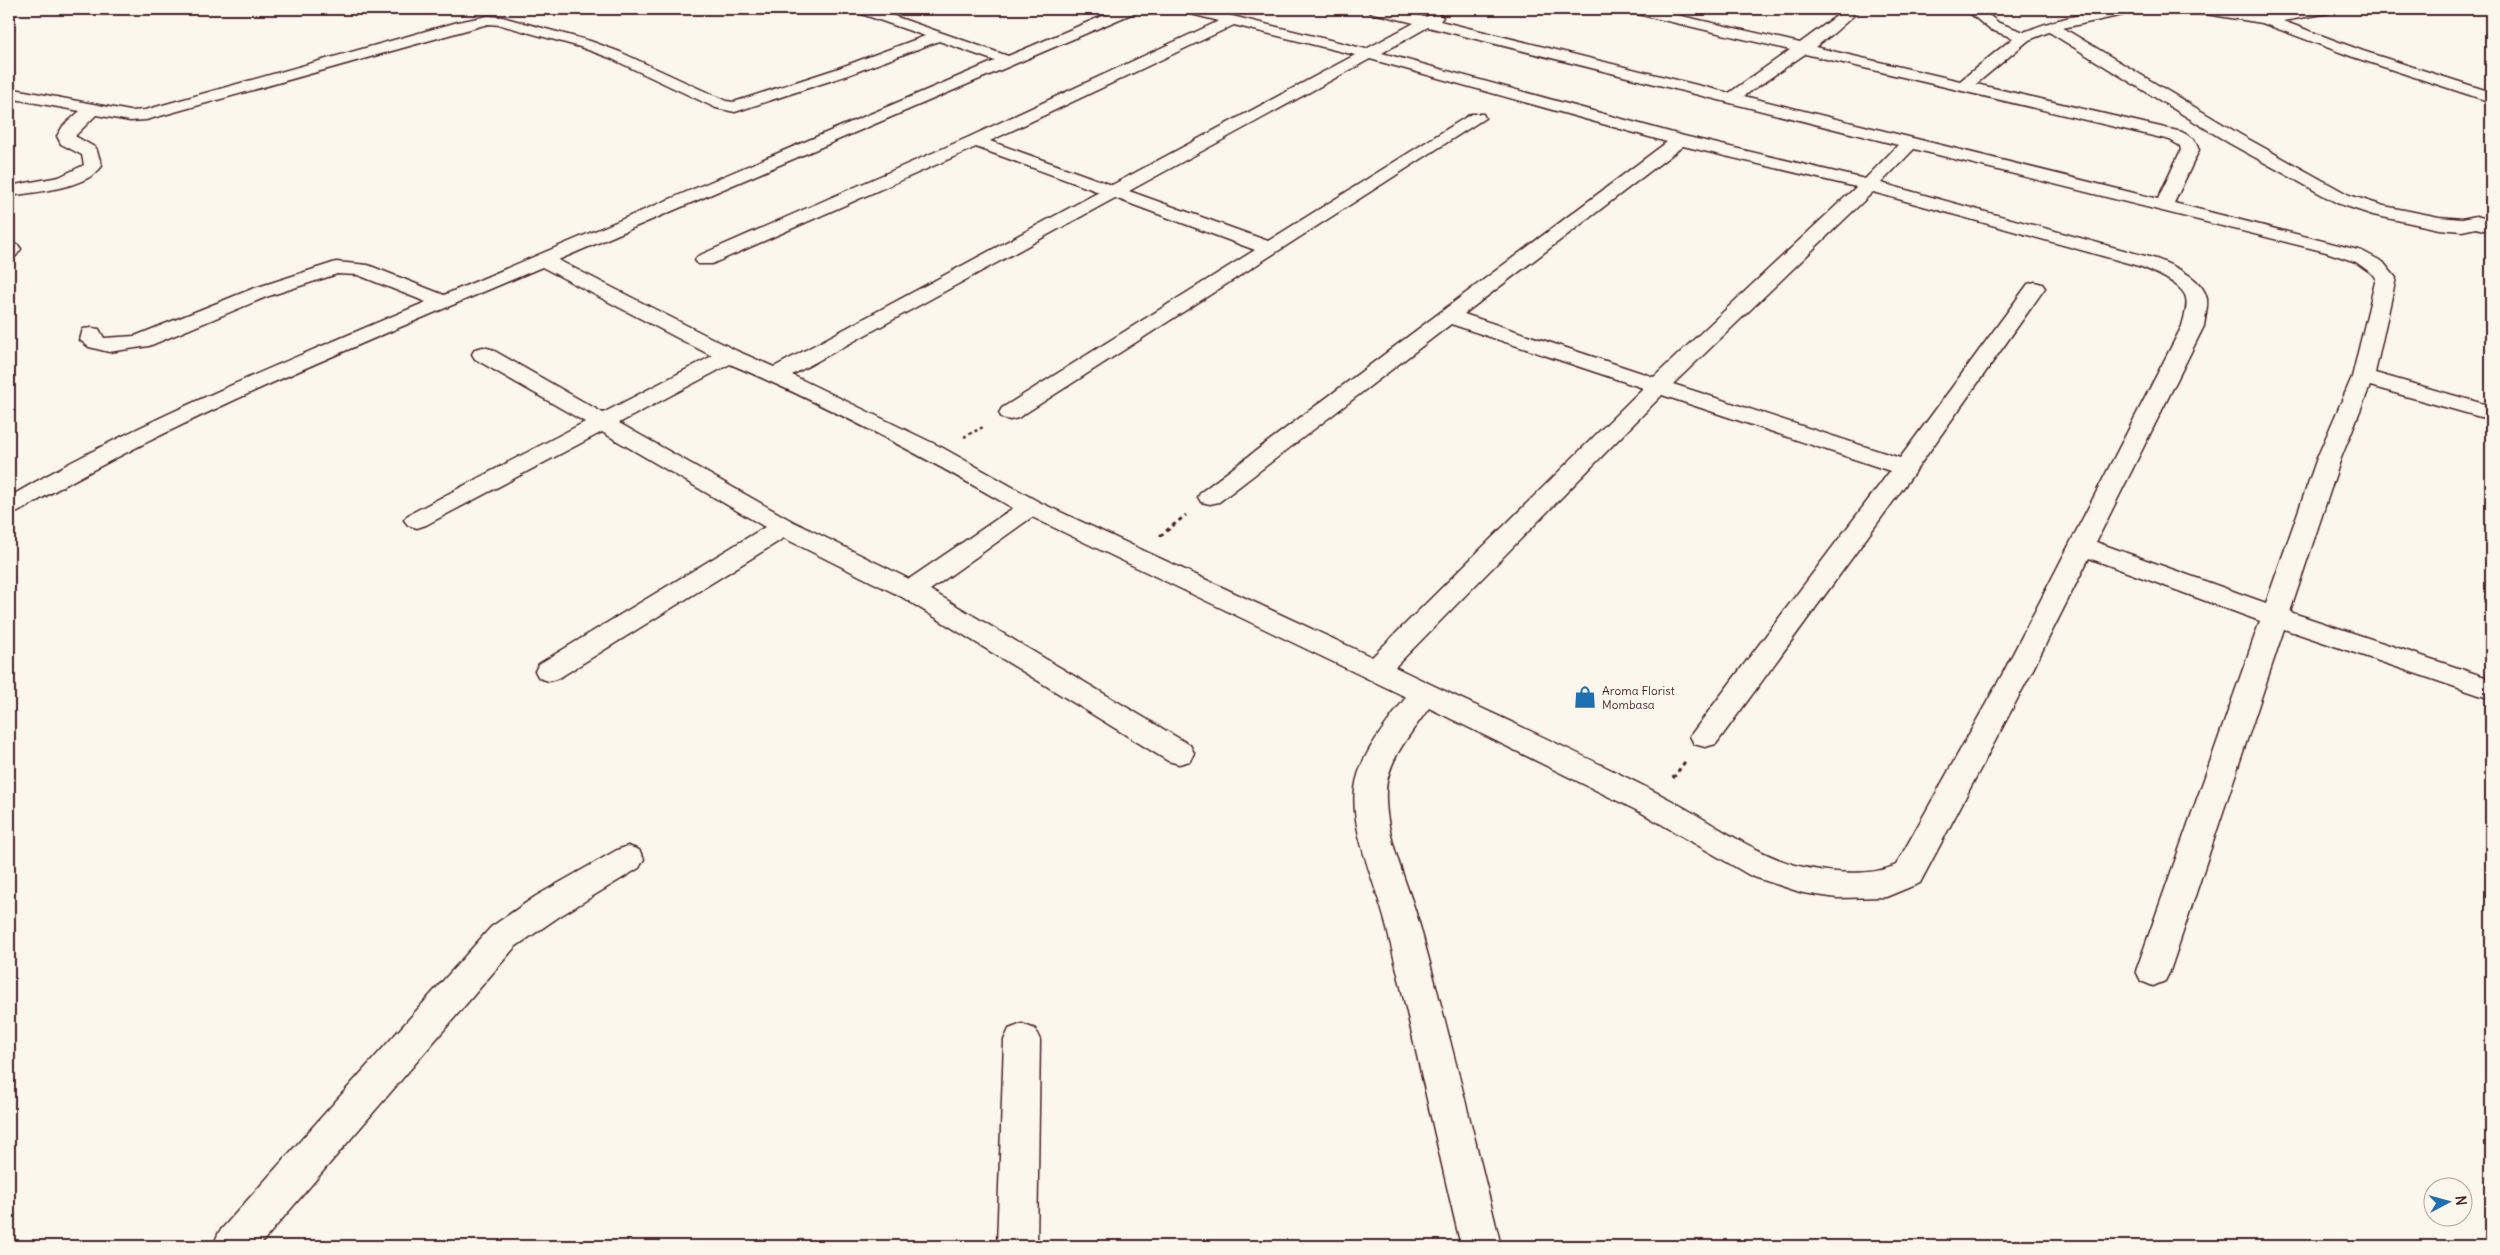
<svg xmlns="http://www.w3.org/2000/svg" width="2500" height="1255" viewBox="0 0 2500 1255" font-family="Delius,sans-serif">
	<rect width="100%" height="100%" fill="#fbf7ec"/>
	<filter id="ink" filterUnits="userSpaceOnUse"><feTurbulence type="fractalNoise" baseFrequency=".02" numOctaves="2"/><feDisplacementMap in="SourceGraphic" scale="10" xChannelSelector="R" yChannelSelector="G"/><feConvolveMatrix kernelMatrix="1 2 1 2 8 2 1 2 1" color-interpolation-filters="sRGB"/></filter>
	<g filter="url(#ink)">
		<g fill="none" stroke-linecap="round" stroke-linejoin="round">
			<defs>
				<path id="minor" d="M854 9H874L1008 56 1119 9H1138L1136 12 558 260 737 351 774 367 1099 192 976 147 712 264H698L695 260 698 256 969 137 1219 21 1183 12 1181 9H1204L1366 49 1414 23 1369 12 1367 9H1390L1425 17 1436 13 1443 17 1440 21 1729 93 1790 50 1629 12 1627 9H1651L1800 43 1846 9H1861L1834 33 1815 47 1960 81 2013 38 1989 29 1965 9H1981L1999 23 2024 32C2060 17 2100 9 2139 9L2137 12 2063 28 2241 135 2349 195 2384 206 2439 217 2462 219 2476 216 2491 220V232L2476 228 2462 231 2439 229 2373 215 2337 203 2229 143 2049 32 2029 40 1976 84 2182 132 2194 139 2199 150 2174 203 2362 251 2383 262 2396 278 2375 373 2491 406V420L2370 386 2341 458 2290 612 2491 679V699L2284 629 2170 971 2165 981 2153 986 2141 981 2136 971 2260 621 2089 558 2030 675 1920 883 1886 897 1837 898 1803 893 1751 876 1642 813 1429 708C1412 732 1387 760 1386 791 1384 836 1408 883 1420 926 1449 1033 1475 1139 1501 1246H1461C1435 1138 1412 1029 1385 921 1375 882 1350 829 1355 789 1359 755 1387 724 1406 697L1032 517 930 590 1190 745 1194 753 1190 761 1179 764 1168 761 902 597 784 538 559 678 549 681 539 678 535 671 539 664 765 527 602 432 426 525 417 528 408 525 404 520 408 515 585 422 475 359 472 354 475 349 483 347 491 349 603 413 712 356 542 267C365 343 184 414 18 512L9 514V497C142 419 285 362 426 302L358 275 337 274 266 297 149 346 109 352 89 347 80 340 83 329 91 328 99 329 104 338 135 336 252 289 336 262 368 265 444 295 995 61 939 41 848 75 735 112 716 108 610 58 580 47 501 25 488 24 146 120 130 121 96 115 75 136 96 148 102 166C86 189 35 192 9 196V186L59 177 84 165 82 155 61 144 57 136 63 126 80 111 9 98V88L130 111 145 110 458 22 488 16 502 17 590 41 620 52 726 101 734 102 836 69 925 36 856 12ZM1234 25 1355 55 1112 185 990 141ZM1428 27 1898 145 1865 179 1684 136 1382 53ZM1805 54 2170 140 2180 146 2181 150 2158 199 1744 96ZM1370 59 1667 142 1201 492 1198 497 1201 502 1210 504 1219 502 1451 324 1643 388 1372 657 1039 502 943 448 792 375 1115 198 1255 250 1002 408 999 413 1002 418 1010 420 1018 418 1485 118 1483 114H1471L1268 241 1129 191ZM1683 146 1856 187 1654 377 1464 314ZM1914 149 2326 252 2356 262 2374 275 2376 278 2352 377 2317 458 2266 603 2096 542 2204 326C2205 318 2208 307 2207 299 2203 278 2174 266 2156 259L1881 183ZM1873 192 2142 267C2154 272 2184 285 2186 298 2188 307 2184 318 2182 326L2002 675 1896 865C1870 877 1832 873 1803 867 1758 857 1707 819 1665 797 1577 751 1485 711 1395 667L1662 395 1890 471 1690 736 1694 744 1705 747 1716 744 1914 473 2045 288 2042 284 2035 282 2028 284 1900 458 1673 384ZM730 364C827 405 921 455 1013 508L909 579 792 521 619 423Z
					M2152 9H2226L2266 15 2303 9H2336L2329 13 2283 21 2363 51 2491 92V102L2353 57 2262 23 2206 14 2159 13Z
					M9 244 18 245 21 249 16 256 9 258Z
					M628 846 639 850 644 859 639 868 560 916 515 947 259 1246H213L219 1232 491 927 536 896 617 850Z
					M1022 1024 1035 1029 1040 1040 1037 1246H997L1004 1040 1009 1029Z"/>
			</defs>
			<!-- minor casing -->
			<use href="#minor" stroke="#4a1f2b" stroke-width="3"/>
			<!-- path-far1 -->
			<path stroke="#4a1f2b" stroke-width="2.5" stroke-dasharray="3 3" stroke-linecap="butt" d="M964 437 985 426"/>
			<!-- path -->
			<path stroke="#4a1f2b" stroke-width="3" stroke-dasharray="4 4" stroke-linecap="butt" d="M1160 536 1186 515
				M1673 778 1687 759"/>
			<!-- minor -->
			<use href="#minor" fill="#fbf7ec" fill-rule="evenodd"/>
		</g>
	</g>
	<!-- icons -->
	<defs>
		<symbol id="shop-bare" viewBox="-9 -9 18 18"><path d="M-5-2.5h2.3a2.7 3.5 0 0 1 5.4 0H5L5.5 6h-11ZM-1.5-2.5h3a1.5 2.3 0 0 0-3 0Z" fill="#1f6fb2" stroke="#fbf7ec" stroke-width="2.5" paint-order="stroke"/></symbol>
	</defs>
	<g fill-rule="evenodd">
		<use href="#shop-bare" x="1569" y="681" width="32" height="32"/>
	</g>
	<g text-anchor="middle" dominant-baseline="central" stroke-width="4" stroke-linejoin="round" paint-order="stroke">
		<!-- poi labels -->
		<g font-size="12" fill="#4a1f2b" stroke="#fbf7ec" text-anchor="start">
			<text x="1602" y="690">Aroma Florist<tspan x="1602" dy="14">Mombasa</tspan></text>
		</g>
	</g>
	<!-- margin -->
	<rect width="2500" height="1255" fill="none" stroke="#fbf7ec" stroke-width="30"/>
	<rect x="15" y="15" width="2470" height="1225" fill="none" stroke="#4a1f2b" stroke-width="2" filter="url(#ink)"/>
	<!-- north arrow -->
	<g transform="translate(2448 1202) rotate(84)"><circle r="24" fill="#fbf7ec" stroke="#b4a19f"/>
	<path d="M0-4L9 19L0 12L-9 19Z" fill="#1f6fb2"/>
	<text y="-8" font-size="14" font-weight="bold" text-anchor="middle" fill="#4a1f2b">N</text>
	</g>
</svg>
